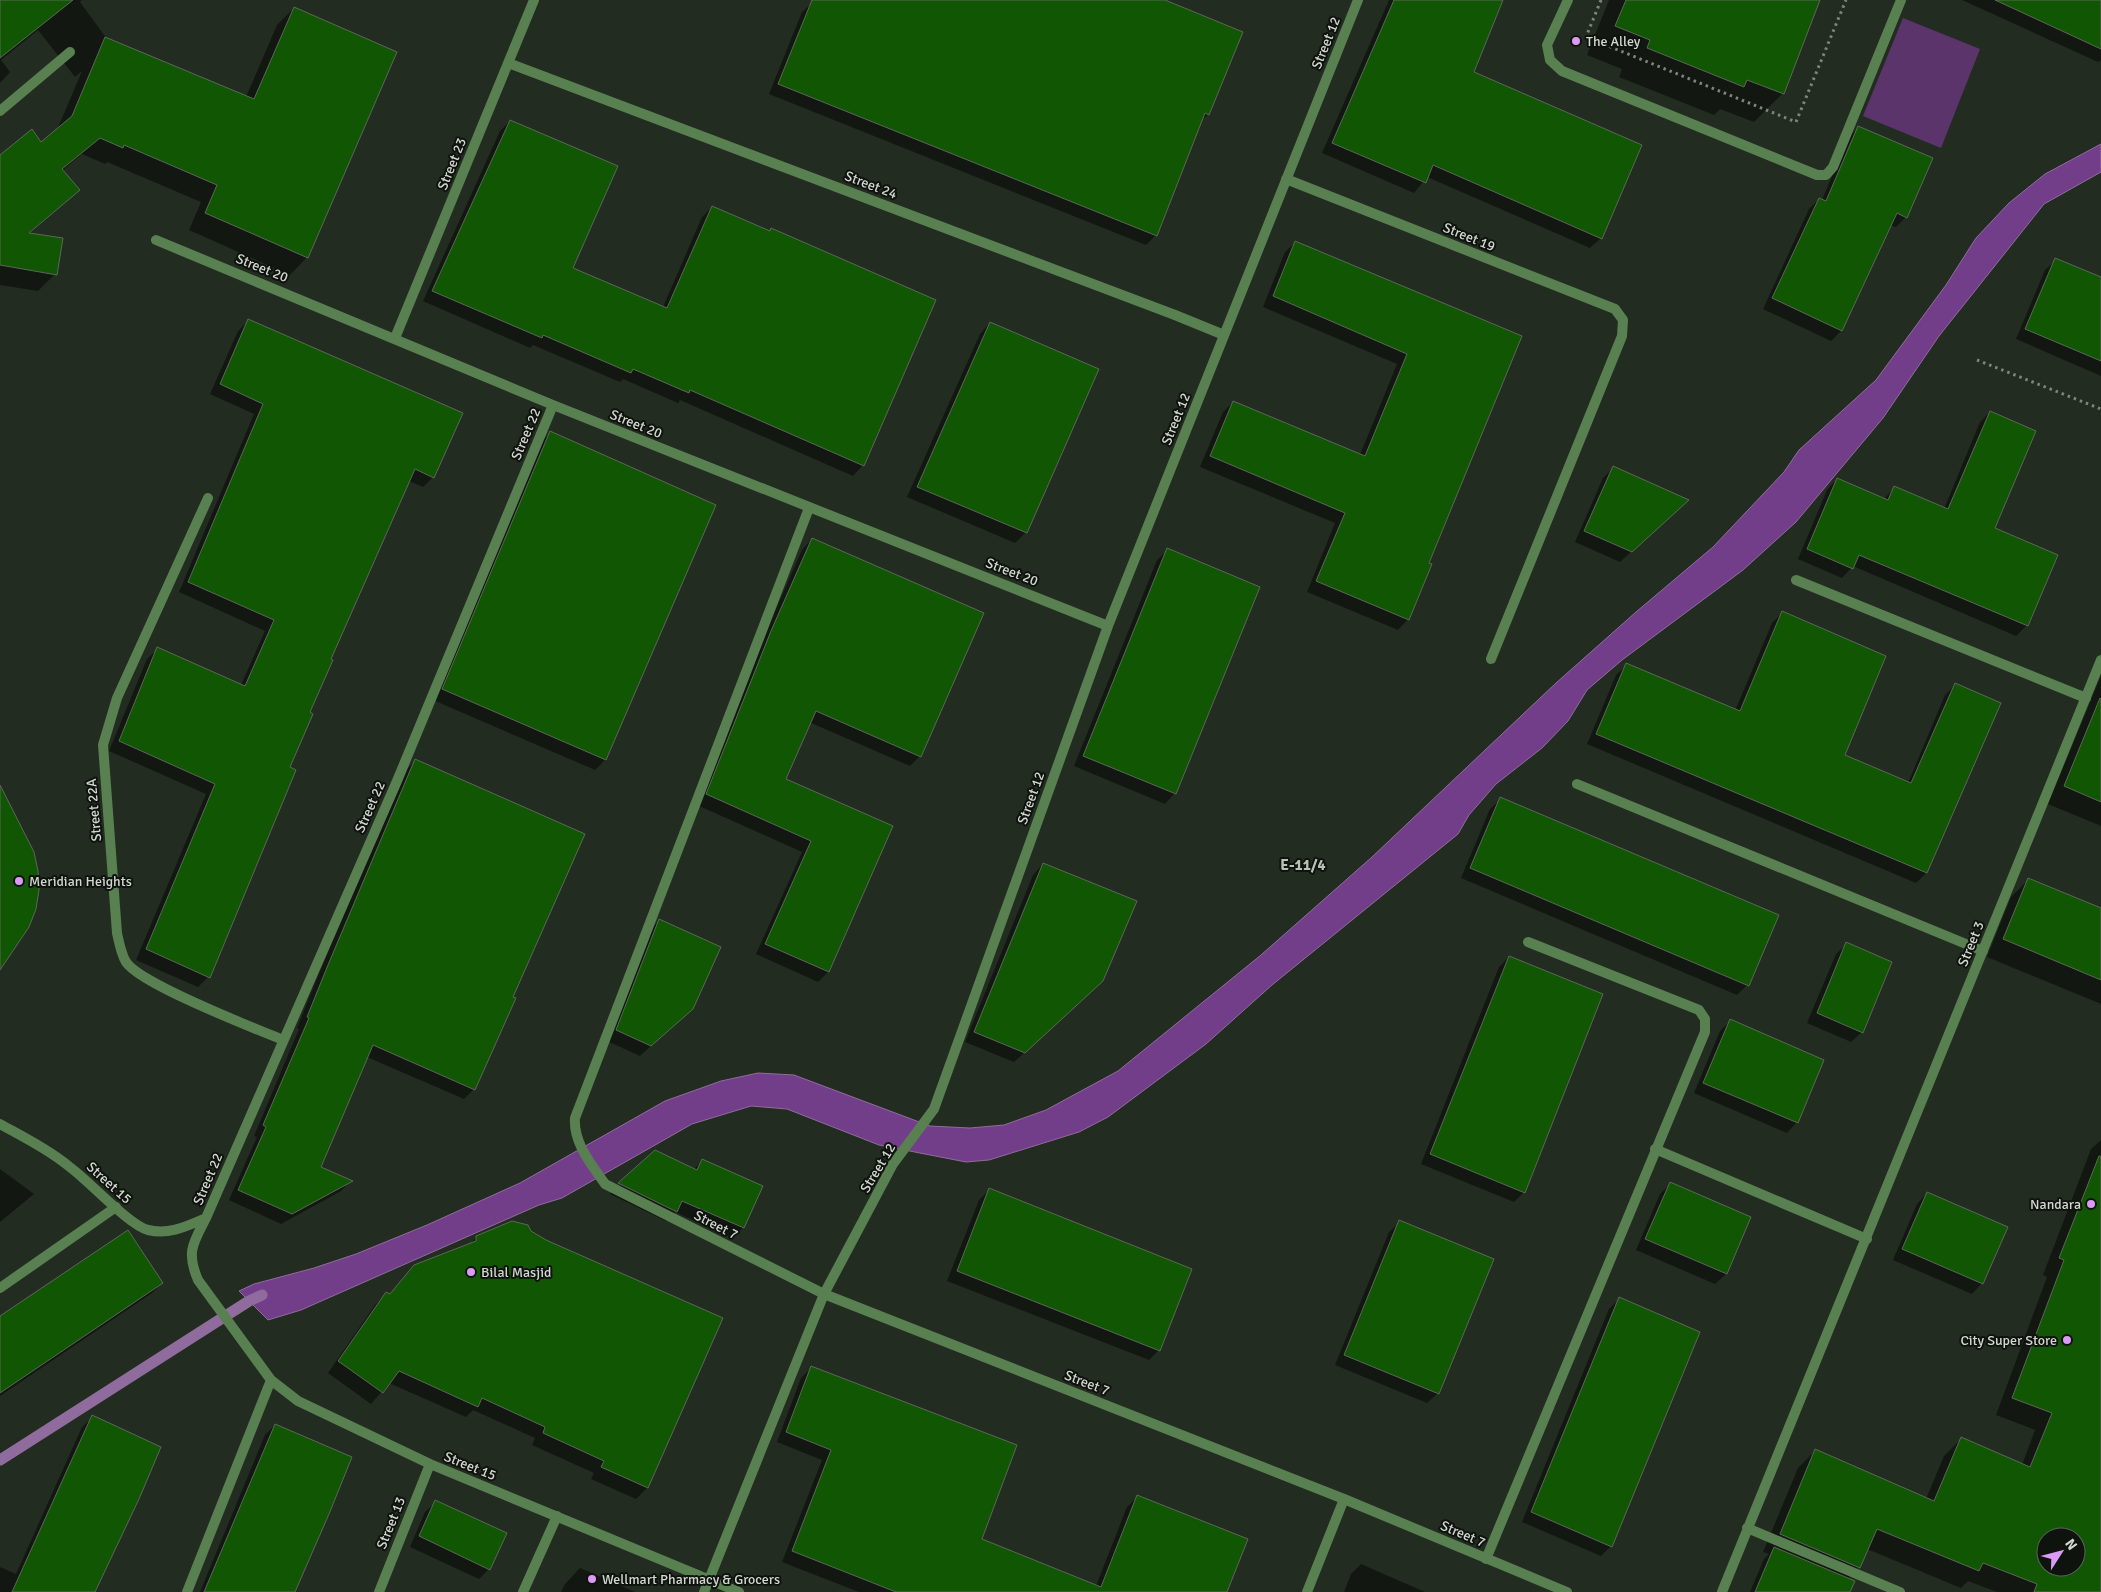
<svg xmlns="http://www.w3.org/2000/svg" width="2101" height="1592" viewBox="0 0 2101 1592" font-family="Signika,sans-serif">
	<rect width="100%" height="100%" fill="#232c21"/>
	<!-- green -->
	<path fill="#5b346c" d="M1903 18 1980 49 1941 148 1863 116Z"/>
	<!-- water -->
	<path fill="#733e89" stroke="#906c9e" d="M2101 144V172L2044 204 1939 336 1883 418 1796 522 1743 570 1622 660 1587 690 1568 721 1542 748 1496 784 1469 815 1458 834 1272 985 1206 1044 1108 1117 1079 1132 989 1160 966 1162 879 1145 787 1109 751 1106 692 1124 562 1198 539 1205 301 1310 268 1320 239 1291 254 1284 314 1268 356 1254 427 1225 520 1183 665 1101 721 1081 758 1073 794 1075 930 1126 970 1128 1004 1125 1046 1110 1118 1071 1261 955 1372 857 1556 683 1636 612 1713 547 1784 472 1799 450 1876 380 1946 285 1976 238 2009 203 2045 174Z"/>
	<!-- shadow -->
	<path fill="#0007" fill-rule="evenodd" d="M0 0H82L80 2 107 39 246 97 277 25 294 8 307 257 290 275 189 230 201 202 107 162 105 164 82 154 62 171 78 190 29 234 55 274 38 291 0 285V157L41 143 57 130 82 71 75 77 38 30 1 60 10 72 0 83Z
		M900 0H1161L1208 114 1200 122 1156 235 1146 245 769 94 802 12 813 2Z
		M1389 0H1503L1473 73 1601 238 1590 248 1427 177 1414 193 1322 153Z
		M1609 0H1819L1783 93 1754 122 1720 109 1714 115 1619 77 1622 69 1587 55Z
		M1962 0H2101V60L2098 62Z
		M510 121 572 268 663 307 702 217 712 207 863 465 853 476 680 400 678 403 623 379 620 382 533 345 530 348 423 301 500 131Z
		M1859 127 1906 217 1896 227 1890 225 1841 331 1831 341 1763 309 1809 209 1819 199 1822 200 1848 138Z
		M1296 242 1520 337 1428 564 1408 619 1398 630 1307 592 1335 523 1200 467 1223 412 1233 402 1360 455 1397 364 1263 307 1285 252Z
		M2056 260 2101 279V376L2016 339 2045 270Z
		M248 321 433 477 423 487 409 481 330 660 208 977 198 987 136 960 206 794 109 751 147 659 158 649 241 685 265 631 179 592 254 414 210 394 238 331Z
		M990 323 1098 369 1025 533 1015 543 907 497 980 334Z
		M1990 412 1993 529 2056 556 2027 625 2016 636 1853 566 1842 578 1798 559 1827 490 1837 479 1884 499 1895 487 1944 509 1980 422Z
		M550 433 645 669 605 760 595 770 433 700 540 443Z
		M1613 468 1677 510 1620 562 1575 542 1603 478Z
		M812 539 920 756 910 766 809 722 784 779 892 826 828 972 818 982 756 954 802 852 697 805 761 643 802 550Z
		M1168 550 1175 793 1165 804 1074 766 1157 560Z
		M1782 613 1843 755 1908 783 1945 695 1955 685 1926 873 1916 883 1587 744 1616 675 1627 665 1735 711 1772 623Z
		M2101 676V826L2048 804Z
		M415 761 512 997 474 1089 464 1099 367 1057 320 1168 350 1181 341 1191 281 1224 229 1200 257 1137 254 1136 299 1029 297 1028 318 976 405 771Z
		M1501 799 1747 985 1737 995 1461 878 1490 809Z
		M1043 864 1091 991 1014 1062 965 1042 1033 875Z
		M2029 879 2101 909V1004L1987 957 2011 897Z
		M659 921 684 1015 640 1056 607 1041 649 931Z
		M1847 944 1862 1032 1851 1042 1807 1023 1836 954Z
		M1509 957 1524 1192 1514 1202 1421 1164 1499 967Z
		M1730 1021 1797 1122 1787 1133 1694 1093 1720 1031Z
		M2101 1140V1592H1997L1968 1581 1961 1588 1867 1549 1859 1567 1848 1579 1849 1592H1750L1764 1559 1769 1554 1763 1552 1798 1468 1815 1451 1926 1499 1944 1456 1961 1439 2022 1465 2035 1430 1996 1415 2047 1277 2043 1275 2091 1149ZM2046 1537H2076V1567H2046Z
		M656 1152 693 1170 702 1161 761 1187 743 1228 732 1238 675 1212 666 1221 610 1194Z
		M0 1169 34 1194 0 1222Z
		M1670 1184 1749 1218 1726 1274 1715 1284 1636 1250 1660 1194Z
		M989 1190 1159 1350 1149 1360 947 1281 979 1200Z
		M1927 1193 1982 1283 1972 1294 1893 1260 1917 1204Z
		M1400 1222 1438 1393 1427 1403 1335 1365 1389 1232Z
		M477 1237 647 1488 636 1499 591 1479 594 1473 532 1445 535 1438 473 1410 466 1417 389 1383 371 1404 328 1373 375 1305 386 1293 389 1295 415 1266 469 1245Z
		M162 1283 152 1293 0 1396V1318Z
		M1619 1299 1611 1546 1601 1556 1522 1522 1609 1309Z
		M812 1367 980 1539 1096 1586 1127 1507 1137 1497 1225 1592H859L782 1562 822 1460 777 1442 801 1378Z
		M93 1417V1592H0V1567L16 1574 82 1427Z
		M275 1425 294 1592H200L265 1435Z
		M436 1502 489 1569 479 1579 410 1547 425 1512Z
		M1361 1564 1425 1592H1344L1351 1574Z
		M580 1568 635 1592H561L565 1584Z"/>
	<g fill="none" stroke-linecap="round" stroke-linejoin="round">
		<!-- stream -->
		<path stroke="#906c9e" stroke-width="11" d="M0 1460 249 1301 262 1295"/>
	</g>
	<!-- building -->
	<path fill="#115602" stroke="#5d675b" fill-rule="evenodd" d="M0 0H73L0 58Z
		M812 0H1165L1243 32 1209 115 1205 113 1157 236 778 84Z
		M1394 0H1503L1474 72 1642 145 1602 239 1433 165 1426 183 1332 143Z
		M1626 0H1820L1784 94 1747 80 1744 87 1647 48 1650 40 1615 26Z
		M1995 0H2101V49Z
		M294 7 397 52 308 258 205 213 217 185 124 145 123 148 100 138 62 169 80 190 29 233 63 238 57 275 0 265V155L32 129 41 142 72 116 105 37 254 99Z
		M510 120 618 166 573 268 667 308 712 206 770 231 771 228 936 300 864 466 690 390 689 393 633 369 631 373 543 335 542 338 432 291Z
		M1858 126 1933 158 1907 218 1897 213 1842 331 1772 298 1819 198 1826 201Z
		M1295 241 1522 336 1429 563 1432 564 1409 620 1316 581 1345 513 1210 456 1233 401 1365 456 1407 354 1273 296Z
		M2055 258 2101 277V361L2025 329Z
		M248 319 463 413 434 478 415 469 331 659 333 660 310 712 313 714 290 767 296 770 210 978 146 949 215 784 119 741 157 647 245 686 274 620 188 582 263 404 220 384Z
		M990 322 1099 369 1027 533 917 487Z
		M1990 411 2036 431 1995 528 2058 555 2028 626 1859 555 1853 569 1807 549 1837 478 1888 500 1894 486 1948 509Z
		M550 431 716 505 606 760 442 689Z
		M1613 466 1689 500 1632 552 1584 531Z
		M812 538 984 613 921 757 816 711 786 779 893 826 829 972 765 944 811 841 706 794 771 631Z
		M1167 548 1260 587 1176 794 1083 756Z
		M1782 611 1886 656 1845 755 1911 783 1955 683 2001 703 1927 873 1596 734 1626 663 1740 711Z
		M2100 698 2101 699V802L2064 786Z
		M415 759 585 834 513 997 516 998 475 1090 373 1045 321 1167 353 1181 292 1214 238 1190 266 1127 263 1125 309 1018 307 1017 328 965Z
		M0 785 34 852 38 871 39 890 36 909 29 927 0 970Z
		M1500 797 1779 915 1749 986 1470 868Z
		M1043 863 1137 901 1103 981 1025 1053 974 1032Z
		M2028 878 2101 908V980L2003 939Z
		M659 919 721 947 693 1009 651 1046 616 1030Z
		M1846 942 1892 962 1863 1033 1817 1013Z
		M1509 956 1603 994 1525 1193 1430 1154Z
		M1730 1019 1824 1060 1798 1123 1703 1083Z
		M655 1150 697 1170 702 1159 763 1186 744 1228 682 1201 677 1212 618 1183Z
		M2099 1156H2101V1592H2034L2037 1584 1983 1563 1979 1571 1877 1529 1860 1568 1780 1534 1815 1449 1934 1501 1961 1437 2030 1467 2052 1413 2012 1398 2064 1260 2059 1258ZM2046 1537H2076V1567H2046Z
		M1670 1182 1751 1217 1727 1274 1645 1239Z
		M989 1188 1192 1269 1160 1351 957 1271Z
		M1927 1192 2008 1227 1983 1284 1902 1249Z
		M1399 1220 1494 1259 1439 1394 1344 1355Z
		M512 1221 528 1225 531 1231 546 1240 723 1318 648 1488 601 1467 604 1461 543 1433 545 1427 482 1398 478 1407 399 1371 383 1393 338 1361 386 1292 390 1294 414 1265 476 1241V1236Z
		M128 1230 163 1283 0 1393V1316Z
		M1619 1297 1700 1332 1612 1547 1531 1512Z
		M811 1366 1017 1445 982 1539 1101 1587 1137 1495 1248 1539 1227 1592H896L792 1551 831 1450 786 1432Z
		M92 1415 161 1447 139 1499 95 1592H12Z
		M275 1424 352 1457 329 1514 295 1592H204Z
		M435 1500 507 1533 490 1570 419 1536Z
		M1774 1547 1855 1581 1850 1592H1755Z"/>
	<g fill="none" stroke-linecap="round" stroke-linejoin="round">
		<!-- path -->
		<path stroke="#7e857c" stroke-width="3" stroke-dasharray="2.5 4" stroke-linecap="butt" d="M1601 0 1586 37 1796 122 1846 0
			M1977 360 2101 409"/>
		<!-- street -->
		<path stroke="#588051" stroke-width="10" d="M1568 0 1547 45 1550 60 1562 71 1817 175H1826L1833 167 1901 0
			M508 63 1175 315 1224 335
			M0 111 70 52
			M1286 179 1615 309 1623 320 1622 336 1491 659
			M156 240 553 405 1108 626
			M395 338 534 0
			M553 405 397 781 206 1218C193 1243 186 1252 198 1280L271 1380 298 1401 430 1464 739 1592
			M208 498 117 698 103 745 117 933C119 942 121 954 126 962 140 984 254 1028 283 1040
			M809 508 575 1118C573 1143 592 1165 605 1184L824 1294 1344 1499 1567 1592
			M1796 580 2086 698
			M1577 784 1983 951
			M0 1124C25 1138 49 1150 71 1168 89 1181 130 1226 148 1230 170 1235 187 1226 206 1218
			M1655 1149 1867 1239
			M0 1288 116 1207
			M1747 1528 1900 1592
			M1486 1559 1705 1032V1019L1699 1010 1528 942
			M187 1592 271 1380
			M379 1592 430 1464
			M523 1592 557 1516
			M704 1592 824 1294 893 1164 934 1109 1108 626 1358 0
			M1307 1592 1344 1499
			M1722 1592 2101 660"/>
	</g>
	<!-- markers -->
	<g fill="#da9af6" stroke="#0f130e" stroke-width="2">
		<circle cx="1576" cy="41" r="5"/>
		<circle cx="19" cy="881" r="5"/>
		<circle cx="2091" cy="1204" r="5"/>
		<circle cx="471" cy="1272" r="5"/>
		<circle cx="2067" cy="1340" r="5"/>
		<circle cx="592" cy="1579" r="5"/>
	</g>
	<g text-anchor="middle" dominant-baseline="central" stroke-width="4" stroke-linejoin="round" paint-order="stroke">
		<!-- poi labels -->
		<g font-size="14" fill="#d2d7d0" stroke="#0f130e" text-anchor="start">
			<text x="1586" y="41">The Alley</text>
			<text x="29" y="881">Meridian Heights</text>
			<text x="2081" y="1204" text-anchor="end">Nandara</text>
			<text x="481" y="1272">Bilal Masjid</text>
			<text x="2057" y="1340" text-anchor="end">City Super Store</text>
			<text x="602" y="1579">Wellmart Pharmacy &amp; Grocers</text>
		</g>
		<!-- street labels -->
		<g font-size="14" fill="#d2d7d0" stroke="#0f130e">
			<text transform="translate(1326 43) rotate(-68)">Street 12</text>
			<text transform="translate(452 164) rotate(-68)">Street 23</text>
			<text transform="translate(871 185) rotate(21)">Street 24</text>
			<text transform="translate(1469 237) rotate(22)">Street 19</text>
			<text transform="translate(262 268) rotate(22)">Street 20</text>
			<text transform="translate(1176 419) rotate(-68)">Street 12</text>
			<text transform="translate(636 424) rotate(22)">Street 20</text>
			<text transform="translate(526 434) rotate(-67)">Street 22</text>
			<text transform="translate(1012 572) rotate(21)">Street 20</text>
			<text transform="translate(1031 798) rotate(-70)">Street 12</text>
			<text transform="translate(370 807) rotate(-66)">Street 22</text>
			<text transform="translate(94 810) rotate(-95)">Street 22A</text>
			<text transform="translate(1971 944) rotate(-68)">Street 3</text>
			<text transform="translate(878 1168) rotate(-59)">Street 12</text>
			<text transform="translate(208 1179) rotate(-67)">Street 22</text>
			<text transform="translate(109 1183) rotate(42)">Street 15</text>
			<text transform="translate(716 1225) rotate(27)">Street 7</text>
			<text transform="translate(1087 1383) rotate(21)">Street 7</text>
			<text transform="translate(470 1466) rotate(22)">Street 15</text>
			<text transform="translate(391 1523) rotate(-68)">Street 13</text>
			<text transform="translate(1463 1534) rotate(23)">Street 7</text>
		</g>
		<!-- neighbourhood labels -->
		<g font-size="15" font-weight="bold" fill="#b7c2b5" stroke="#0f130e">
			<text x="1303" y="865">E-11/4</text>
		</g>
	</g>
	<!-- north arrow -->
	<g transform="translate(2061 1552) rotate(54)"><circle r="24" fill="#0f130e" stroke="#5d615c"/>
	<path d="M0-4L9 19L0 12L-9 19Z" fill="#da9af6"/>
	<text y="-8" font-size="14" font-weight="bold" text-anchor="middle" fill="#d2d7d0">N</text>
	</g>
</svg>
